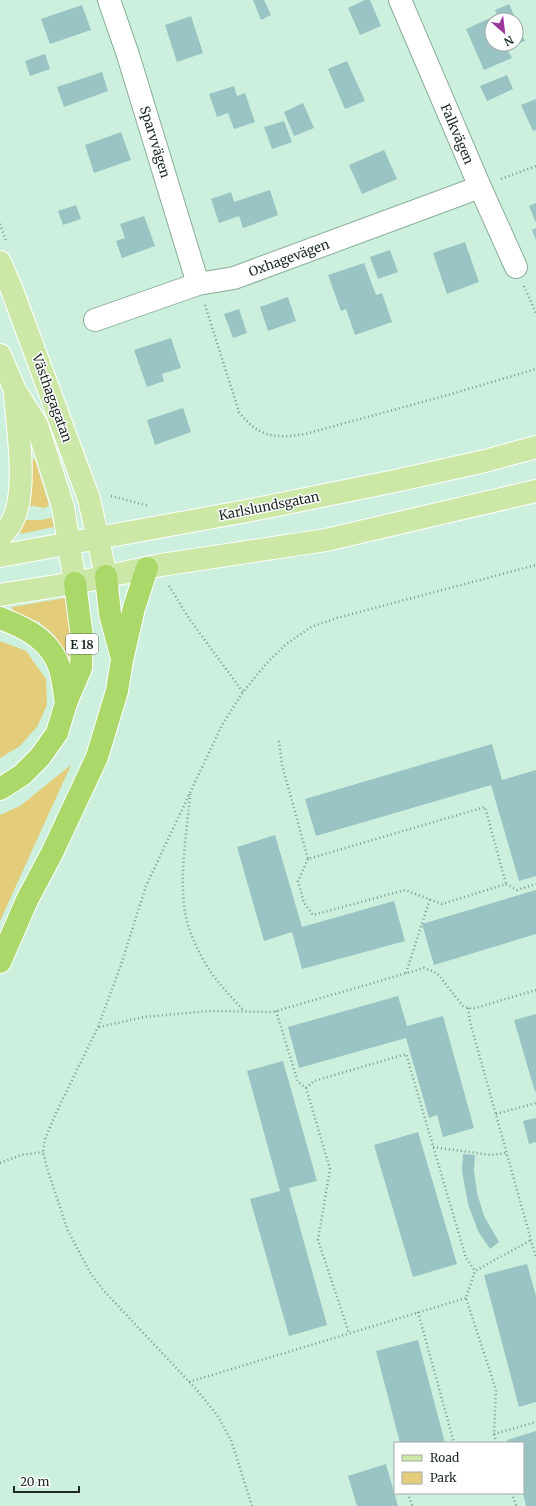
<svg xmlns="http://www.w3.org/2000/svg" width="536" height="1506" viewBox="0 0 536 1506" font-family="Merriweather,serif">
	<rect width="100%" height="100%" fill="#ccf0dd"/>
	<!-- green -->
	<path fill="#e3cd7b" d="M35 459 49 505 45 508 27 505 31 460Z
		M52 518 54 527 20 534 24 520H41Z
		M65 598 70 620 72 662 54 635 39 622 13 613 12 607Z
		M0 641 26 651 46 679 47 705 37 727 20 746 0 758Z
		M71 765 0 921V815L20 806Z"/>
	<!-- building -->
	<path fill="#99c4c3" d="M253 0H264L271 15 261 20Z
		M365 0H370L381 26 360 35 348 8Z
		M509 4 516 20H492V44H516V21L525 41 507 49 512 58 484 70 466 29 497 15 495 10Z
		M82 5 91 30 50 44 41 19Z
		M191 16 203 53 177 62 165 25Z
		M45 54 50 69 30 76 25 61Z
		M347 61 365 101 345 109 328 69Z
		M102 72 108 91 64 107 57 87Z
		M507 75 513 89 487 101 480 86Z
		M234 86 237 96 245 93 255 122 234 129 228 113 217 117 209 94Z
		M536 99V130L533 131 521 105Z
		M303 103 314 128 294 136 284 112Z
		M284 121 292 142 272 149 264 127Z
		M121 132 131 160 94 173 85 145Z
		M384 150 397 179 362 194 349 165Z
		M270 190 278 215 243 228 239 216 219 223 211 199 231 192 234 202Z
		M536 203V223L529 206Z
		M76 205 81 219 63 225 58 211Z
		M144 216 155 246 122 258 116 241 125 238 120 224Z
		M536 228V240L532 230Z
		M465 242 479 282 447 294 433 253Z
		M390 250 398 272 378 279 370 257Z
		M364 263 376 295 382 293 392 322 355 335 346 309 341 311 328 275Z
		M288 297 296 321 268 331 260 307Z
		M239 309 247 333 233 338 224 314Z
		M171 338 181 368 162 374 164 381 147 387 134 350Z
		M183 408 191 432 155 445 147 420Z
		M492 744 502 780 536 770V876L519 881 491 785 316 836 305 799Z
		M275 835 302 927 394 901 405 941 302 969 292 932 264 941 237 847Z
		M536 890V934L434 965 422 924Z
		M398 996 407 1026 443 1016 474 1128 443 1137 437 1115 429 1118 406 1038 299 1068 288 1027Z
		M536 1014V1091L535 1092 514 1020Z
		M283 1061 317 1181 289 1188 327 1325 289 1336 250 1199 280 1191 247 1071Z
		M536 1118V1142L529 1144 523 1121Z
		M418 1132 457 1264 413 1277 374 1145Z
		M463 1154 475 1155 474 1171 477 1193 484 1216 499 1242 490 1249 478 1231 468 1204 462 1171Z
		M527 1264 536 1296V1402L519 1407 484 1275Z
		M418 1340 445 1443H400L376 1351Z
		M536 1431V1506H526L523 1493V1443H508L507 1440Z
		M386 1464 398 1506H357L348 1476Z"/>
	<g fill="none" stroke-linecap="round" stroke-linejoin="round">
		<defs>
			<path id="minor" d="M109 0 128 55 198 284
				M400 0 480 187 516 267
				M95 320 198 284 234 278 480 187"/>
			<path id="major" d="M0 262 12 290 89 499 106 576
				M0 355 15 390 37 425 63 507 75 583
				M0 537C5 532 10 526 13 520 28 489 17 427 15 393
				M0 556 252 510 395 481 485 461 536 447
				M0 595 75 583 161 565 326 540 536 491"/>
			<path id="highway" d="M106 576 110 614 121 655
				M0 618C26 628 51 640 60 669 63 679 64 692 66 703
				M0 789 22 775 40 757 57 733 66 703 81 668 82 637 75 583
				M0 962 27 900 52 853 97 757 117 691 122 660 134 608 147 568"/>
		</defs>
		<!-- minor casing -->
		<use href="#minor" stroke="#8bad9b" stroke-width="24"/>
		<!-- major casing -->
		<use href="#major" stroke="#fff" stroke-width="24"/>
		<!-- highway casing -->
		<use href="#highway" stroke="#fff" stroke-width="24"/>
		<!-- path -->
		<path stroke="#7e988a" stroke-width="2.5" stroke-dasharray="1 3" stroke-linecap="butt" d="M501 179 536 166
			M0 224 6 241
			M524 286 536 313
			M205 305 239 412C258 437 275 439 305 434L448 395 536 369
			M111 496 149 506
			M169 586 190 620 243 692
			M279 741 282 765 308 859 485 807 506 884
			M190 794C187 833 179 874 185 913 189 934 200 956 212 974 222 987 233 999 244 1011
			M308 859 298 881 304 903 313 915 405 890 442 904 506 884 517 890 536 884
			M406 973 430 899
			M468 1008 470 1022 536 1258
			M276 1011 298 1082 306 1088 330 1169 318 1240 349 1333
			M99 1027 144 1017 209 1011 273 1012 424 968 437 973 463 1006 472 1009 536 990
			M306 1088 314 1081 406 1054 466 1258 475 1271
			M496 1114 536 1103
			M433 1147 491 1155 507 1153
			M0 1163 21 1155 43 1152
			M418 1312 454 1443
			M189 1382 466 1298
			M494 1434 536 1422
			M496 1443 494 1434 496 1390 466 1298 475 1271 531 1240
			M408 1493 412 1506
			M512 1493 516 1506
			M252 1506 231 1440 217 1415 196 1389 104 1291 91 1274 68 1231 47 1168 43 1152 45 1139 56 1113 98 1027 120 968 146 886 222 725 243 692 266 664 285 645 311 627 337 618 536 565"/>
		<!-- minor -->
		<use href="#minor" stroke="#fff" stroke-width="22"/>
		<!-- major -->
		<use href="#major" stroke="#cce8a6" stroke-width="22"/>
		<!-- highway -->
		<use href="#highway" stroke="#aad96a" stroke-width="22"/>
	</g>
	<g text-anchor="middle" dominant-baseline="central" stroke-width="3" stroke-linejoin="round" paint-order="stroke">
		<!-- shield labels -->
		<rect fill="#fff" stroke="#616b66" stroke-width="1" x="66" y="634" width="32" height="20" rx="3"/>
		<g font-size="12" font-weight="bold" fill="#1d2b24">
			<text x="82" y="644">E 18</text>
		</g>
		<!-- street labels -->
		<g font-size="13" fill="#1d2b24" stroke="#fff">
			<text transform="translate(457 134) rotate(67)">Falkvägen</text>
			<text transform="translate(155 142) rotate(73)">Sparvvägen</text>
			<text transform="translate(289 258) rotate(-20)">Oxhagevägen</text>
			<text transform="translate(52 398) rotate(70)">Västhagagatan</text>
			<text transform="translate(269 506) rotate(-11)">Karlslundsgatan</text>
		</g>
	</g>
	<!-- legend -->
	<rect x="394" y="1442" width="130" height="52" fill="#ffffff" stroke="#a5aaa7"/>
	<rect x="402" y="1455" width="20" height="6" fill="#cce8a6" stroke="#a5aaa7"/>
	<text x="430" y="1462" font-size="12" fill="#1d2b24">Road</text>
	<rect x="402" y="1472" width="20" height="12" fill="#e3cd7b" stroke="#a5aaa7"/>
	<text x="430" y="1482" font-size="12" fill="#1d2b24">Park</text>
	<!-- north arrow -->
	<g transform="translate(504 32) rotate(152)"><circle r="19" fill="#ffffff" stroke="#a5aaa7"/>
	<path d="M0-3L7 15L0 10L-7 15Z" fill="#9c389d"/>
	<text y="-6" font-size="11" font-weight="bold" text-anchor="middle" fill="#1d2b24">N</text>
	</g>
	<!-- scale -->
	<path d="M14 1486v6h65v-6" fill="none" stroke="#1d2b24" stroke-width="2"/>
	<text x="20" y="1486" font-size="12" fill="#1d2b24" stroke="#ffffff" stroke-width="3" paint-order="stroke">20 m</text>
</svg>
